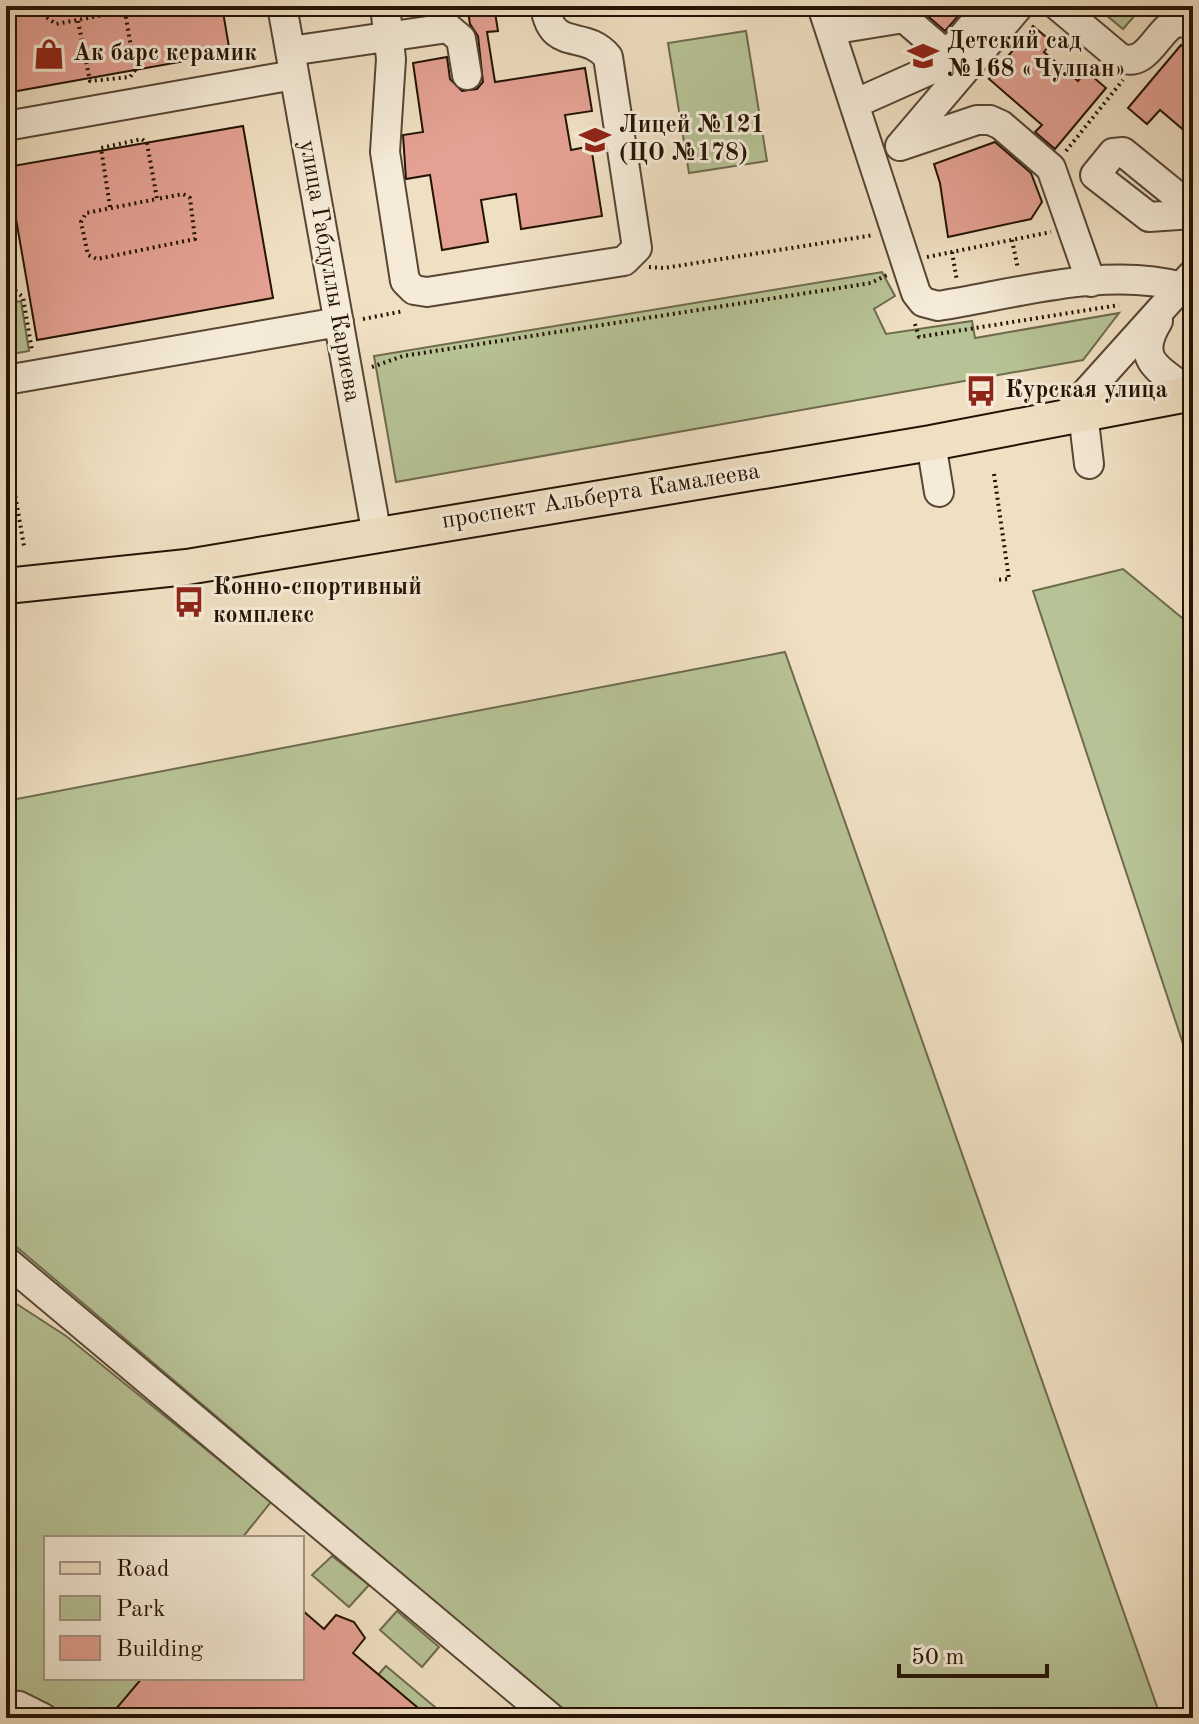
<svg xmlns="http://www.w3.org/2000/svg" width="1199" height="1724" viewBox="0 0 1199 1724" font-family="'Old Standard TT',serif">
	<rect width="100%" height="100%" fill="#f0e0c3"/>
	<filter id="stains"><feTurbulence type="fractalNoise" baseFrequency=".0025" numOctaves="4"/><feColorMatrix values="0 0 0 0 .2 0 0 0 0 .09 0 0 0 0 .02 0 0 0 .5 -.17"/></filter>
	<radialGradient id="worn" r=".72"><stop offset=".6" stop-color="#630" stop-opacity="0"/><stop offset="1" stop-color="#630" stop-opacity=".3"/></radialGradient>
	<!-- green -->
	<path fill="#b7c396" stroke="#6e6b4d" stroke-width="2" d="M1095 6H1143L1123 29Z
		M746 31 767 161 689 173 668 43Z
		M882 272 895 296 874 309 886 334 972 321 975 338 1119 313 1083 360 396 482 374 356Z
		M21 301 29 351 6 355V304Z
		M1123 569 1193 627V1074L1033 591Z
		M785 652 1161 1718H572L6 1238V801Z
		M6 1297 66 1336 271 1502 242 1538H46V1678H302L426 1718H6Z
		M332 1556 369 1585 349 1607 312 1575Z
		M397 1611 439 1647 422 1667 380 1630Z
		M386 1666 448 1718H429L378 1675Z"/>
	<!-- building -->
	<path fill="#e4a193" stroke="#241304" stroke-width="2" d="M6 6H222L230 53 6 93Z
		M467 6H494L498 31 487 32 495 82 585 68 592 111 565 115 571 150 591 146 602 216 521 229 516 194 481 200 488 242 442 250 430 175 406 179 403 135 423 132 413 63 447 57 450 79 462 91 477 89 483 82 478 36 470 24Z
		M928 6H967L945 31 923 12Z
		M1033 26 1052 42 1044 52 1078 81 1086 71 1106 88 1055 149 1035 132 1042 125 989 79Z
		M1181 45 1193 55V138L1160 110 1147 124 1128 108Z
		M243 126 273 298 37 340 7 167Z
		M995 142 1031 173 1042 202 1031 219 948 237 940 183 934 164Z
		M302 1610 324 1629 336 1615 354 1622 365 1638 353 1653 430 1718H125L115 1710 142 1678H302Z"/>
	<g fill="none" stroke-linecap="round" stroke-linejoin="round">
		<defs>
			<path id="minor" d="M282 6 377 536
				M385 6 391 59 385 152 405 281 414 290 427 292 624 261 637 248 608 57C584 28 552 54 545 6
				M822 6 916 293 923 302 938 306C1015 294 1106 266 1182 287
				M898 6 904 18 947 55
				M1058 6 1120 58C1147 68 1155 34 1175 22L1193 23
				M830 30 904 18
				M290 51 448 28 461 39 467 75
				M854 104 937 67 989 6
				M6 126 294 75
				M900 146 977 120H990L1001 125 1051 168 1091 282
				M900 146 1019 6
				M1193 209 1123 152 1113 153 1095 175 1149 217 1193 214
				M1158 321C1133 362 1161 370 1191 393
				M6 380 339 322
				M1083 413 1089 464
				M1066 415 1191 276
				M931 443 939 492
				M6 1261 551 1718
				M6 1705 19 1706 43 1718"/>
			<path id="major" d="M6 586 187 567 931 443 1193 393"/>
		</defs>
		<!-- minor casing -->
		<use href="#minor" stroke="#574634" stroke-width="32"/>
		<!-- major casing -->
		<use href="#major" stroke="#241304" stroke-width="38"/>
		<!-- path -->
		<path stroke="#241304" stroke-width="4" stroke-dasharray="2 4" stroke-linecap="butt" d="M44 6 46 17 56 24 152 6
			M78 21 90 81 130 77 135 70 125 12
			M1066 151 1123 80
			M110 207 101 148 142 139 147 143 157 199 86 213 81 222 88 255 97 259 195 239 190 198 183 194 157 199
			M1012 240 1018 269
			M952 252 957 281
			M927 257 1051 232
			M649 267 664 268 874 235
			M6 283 23 297 32 351
			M363 319 404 311
			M915 324 919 337 1119 305
			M372 367 403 356 871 283 887 275
			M6 443 24 546
			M994 474 1009 579 995 580"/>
		<!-- minor -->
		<use href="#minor" stroke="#f5ebd8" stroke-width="28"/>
		<!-- major -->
		<use href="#major" stroke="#f0e0c3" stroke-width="34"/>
	</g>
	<!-- icons -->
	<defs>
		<symbol id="shop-bare" viewBox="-9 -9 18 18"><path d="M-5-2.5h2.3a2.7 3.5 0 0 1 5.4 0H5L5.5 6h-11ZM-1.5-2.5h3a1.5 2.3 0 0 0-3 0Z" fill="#8f2418" stroke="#f5ebd8" stroke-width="2.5" paint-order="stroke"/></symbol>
		<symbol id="school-bare" viewBox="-9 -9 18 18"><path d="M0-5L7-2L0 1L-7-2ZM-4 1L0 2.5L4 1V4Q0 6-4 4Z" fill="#8f2418" stroke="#f5ebd8" stroke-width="2.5" paint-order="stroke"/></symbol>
		<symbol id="bus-bare" viewBox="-9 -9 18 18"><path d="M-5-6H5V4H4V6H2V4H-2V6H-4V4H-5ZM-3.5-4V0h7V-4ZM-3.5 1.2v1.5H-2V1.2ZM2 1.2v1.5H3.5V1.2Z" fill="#8f2418" stroke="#f5ebd8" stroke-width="2.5" paint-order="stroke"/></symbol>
	</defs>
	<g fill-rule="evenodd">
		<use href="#shop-bare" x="27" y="32" width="44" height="44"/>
		<use href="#school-bare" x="901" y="34" width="44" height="44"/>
		<use href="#school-bare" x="573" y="118" width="44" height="44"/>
		<use href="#bus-bare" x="959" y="369" width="44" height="44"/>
		<use href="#bus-bare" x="167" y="580" width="44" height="44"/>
	</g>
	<g text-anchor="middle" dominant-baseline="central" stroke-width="6" stroke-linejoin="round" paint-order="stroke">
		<!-- poi labels -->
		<g font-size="24" font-weight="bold" fill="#241304" stroke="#f5ebd8" text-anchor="start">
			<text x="947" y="42">Детский сад<tspan x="947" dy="28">№168 «Чулпан»</tspan></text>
			<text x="73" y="54">Ак барс керамик</text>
			<text x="619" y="126">Лицей №121<tspan x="619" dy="28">(ЦО №178)</tspan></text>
			<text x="1005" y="391">Курская улица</text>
			<text x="213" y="588">Конно-спортивный<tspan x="213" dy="28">комплекс</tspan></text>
		</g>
		<!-- street labels -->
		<g font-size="24" fill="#241304" stroke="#f5ebd8">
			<text transform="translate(329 271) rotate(80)">улица Габдуллы Кариева</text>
			<text transform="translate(601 497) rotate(-9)">проспект Альберта Камалеева</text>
		</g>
	</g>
	<!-- margin -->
	<rect width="1199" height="1724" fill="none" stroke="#f0e0c3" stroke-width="32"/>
	<rect x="8" y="8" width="1183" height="1708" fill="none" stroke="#241304" stroke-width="4"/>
	<rect x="16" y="16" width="1167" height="1692" fill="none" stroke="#241304" stroke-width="2"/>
	<!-- legend -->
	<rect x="44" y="1536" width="260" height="144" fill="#f5ebd8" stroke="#a19583" stroke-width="2"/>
	<rect x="60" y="1562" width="40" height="12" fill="#f0e0c3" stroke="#a19583" stroke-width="2"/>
	<text x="116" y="1576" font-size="24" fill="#241304">Road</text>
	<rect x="60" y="1596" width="40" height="24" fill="#b7c396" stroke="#a19583" stroke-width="2"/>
	<text x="116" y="1616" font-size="24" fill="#241304">Park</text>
	<rect x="60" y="1636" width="40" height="24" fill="#e4a193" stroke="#a19583" stroke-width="2"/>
	<text x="116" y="1656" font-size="24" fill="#241304">Building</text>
	<!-- scale -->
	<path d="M899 1664v12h148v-12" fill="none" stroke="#241304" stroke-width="4"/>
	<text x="911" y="1664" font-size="24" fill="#241304" stroke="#f5ebd8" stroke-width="6" paint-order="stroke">50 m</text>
	<rect width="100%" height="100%" filter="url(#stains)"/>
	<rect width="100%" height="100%" fill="url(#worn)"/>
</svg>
